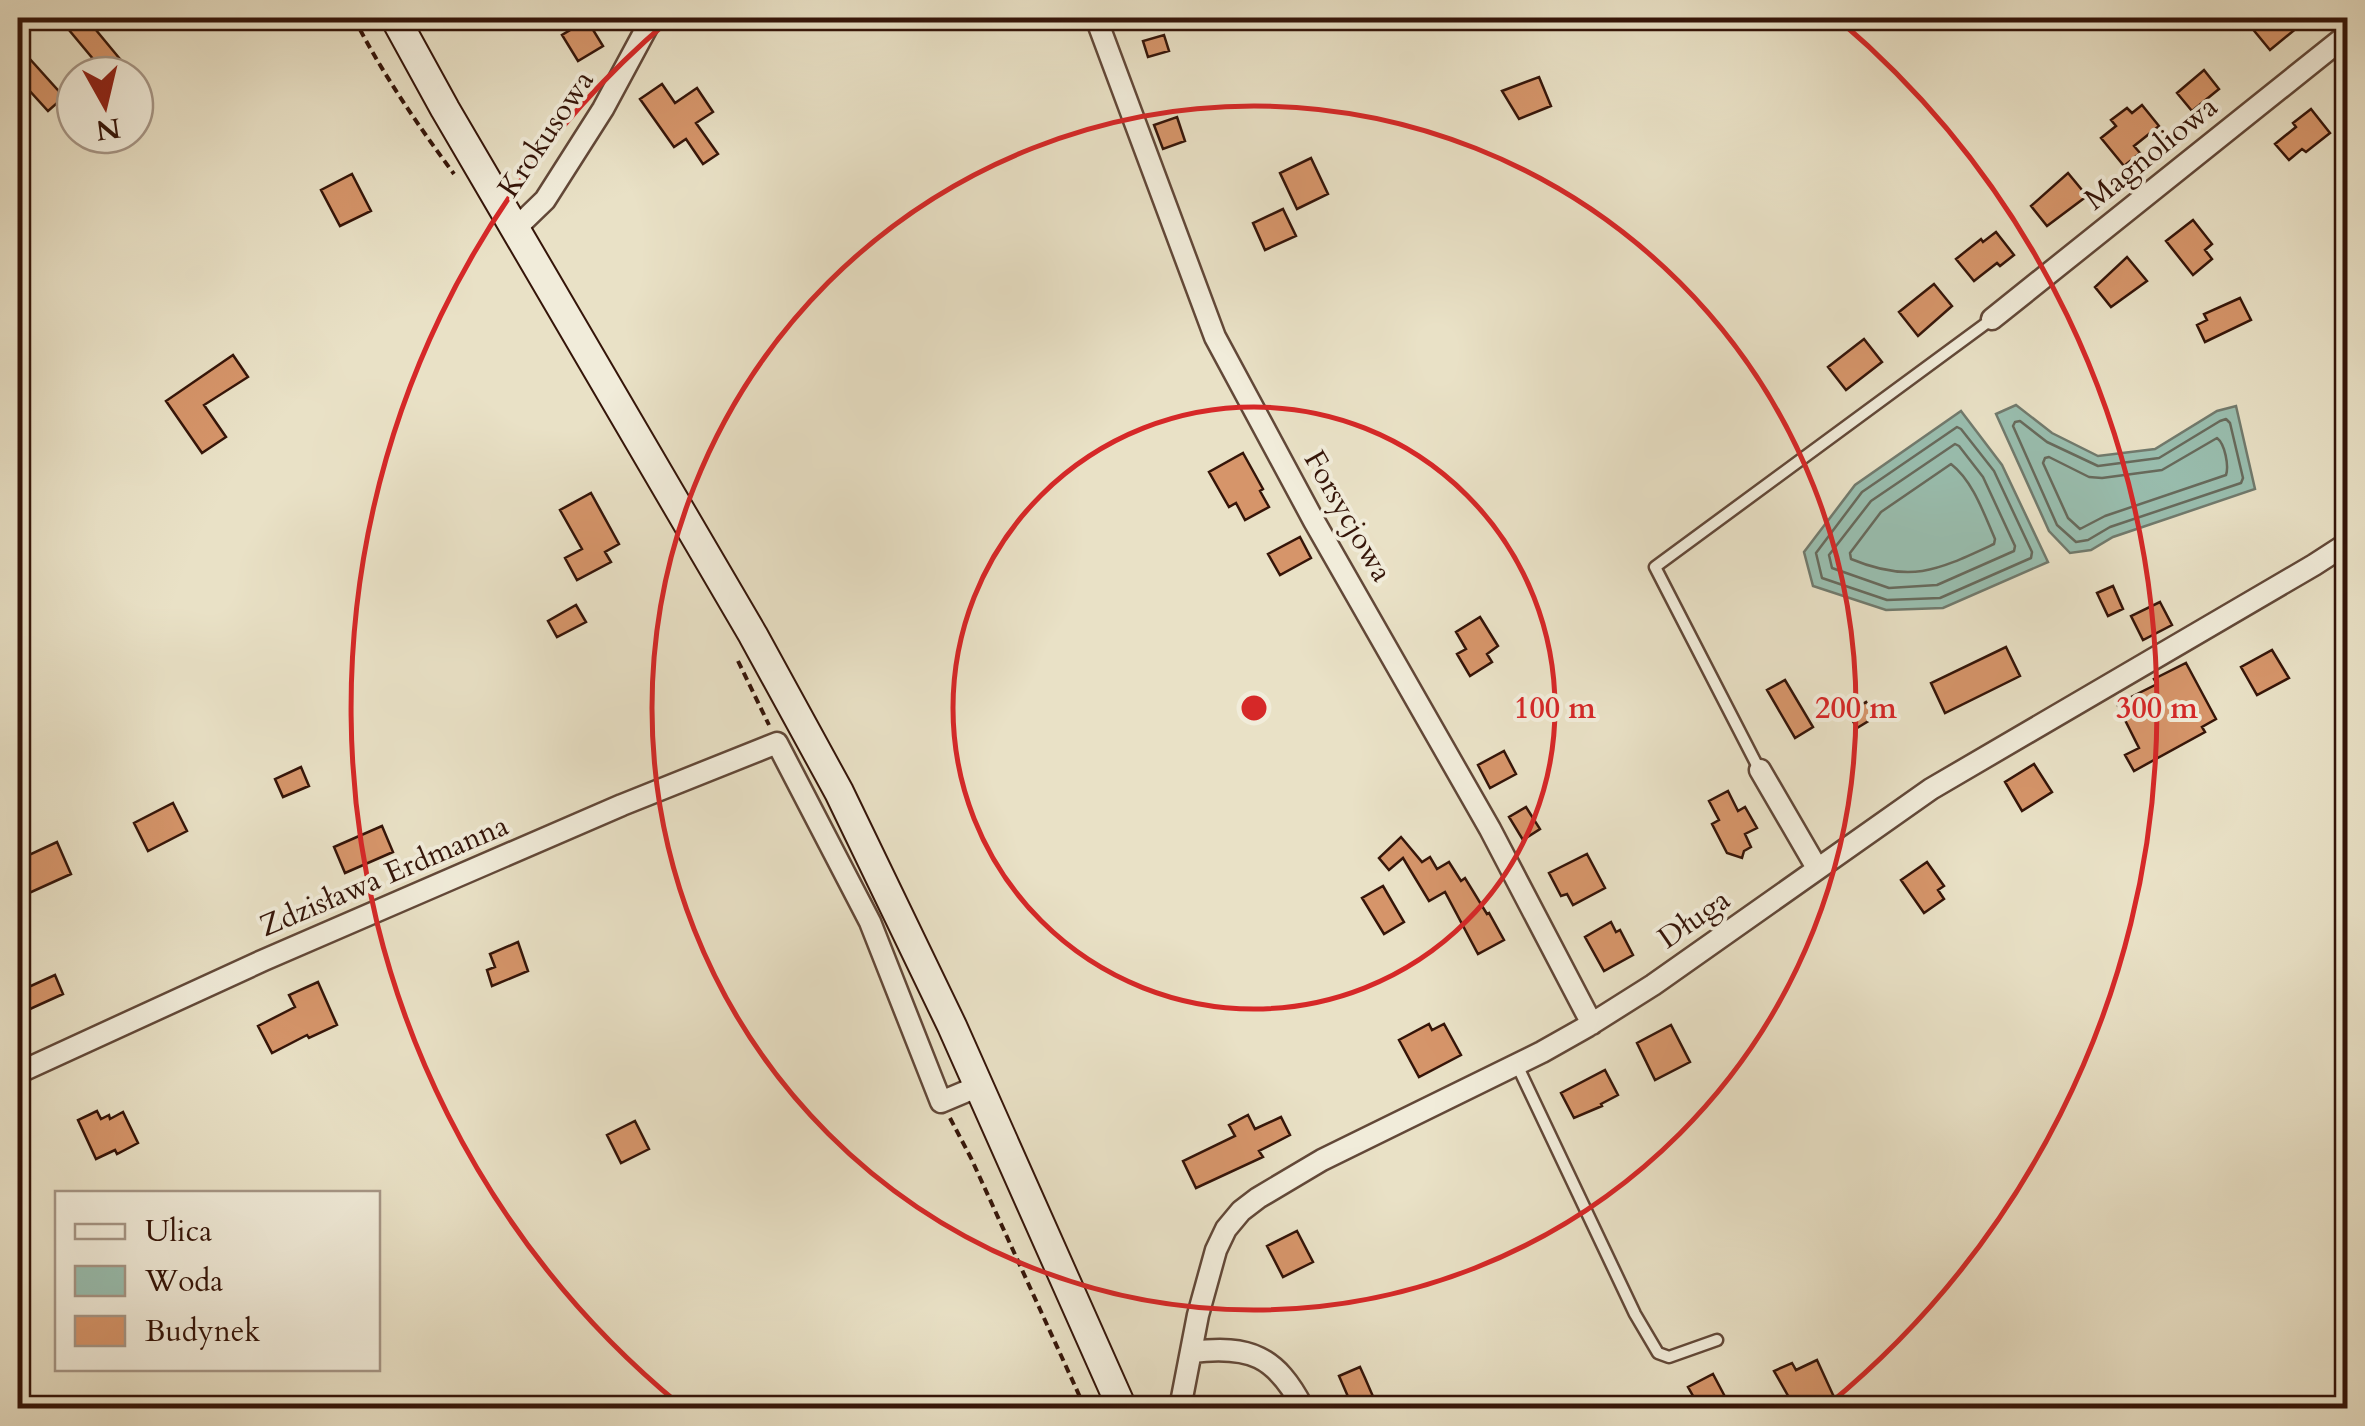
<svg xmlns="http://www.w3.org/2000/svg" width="2365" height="1426" viewBox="0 0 2365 1426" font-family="Cardo,serif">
	<rect width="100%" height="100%" fill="#e9e1c6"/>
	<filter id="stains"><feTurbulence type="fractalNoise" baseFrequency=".002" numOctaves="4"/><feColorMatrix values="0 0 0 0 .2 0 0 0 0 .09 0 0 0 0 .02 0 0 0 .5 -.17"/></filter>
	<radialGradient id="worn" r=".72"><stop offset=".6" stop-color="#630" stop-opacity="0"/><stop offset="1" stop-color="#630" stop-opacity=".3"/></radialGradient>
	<!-- water -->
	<path fill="#99beaf" stroke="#717a6d" stroke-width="2.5" d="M2016 405 2052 433 2098 456 2155 449 2217 411 2236 406 2255 489 2113 537 2091 550 2070 553 2049 531 1996 414Z
		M1961 411 2002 465 2048 562 1943 608 1886 610 1813 586 1804 552 1855 485Z"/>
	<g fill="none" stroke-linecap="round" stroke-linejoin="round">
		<!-- shore -->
		<path stroke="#676a5c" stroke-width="2.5" d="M2226 419 2230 423 2243 478 2241 483 2110 527 2088 540 2076 542 2057 525 2013 426 2015 422 2020 421 2047 442 2098 466 2159 458 2220 421Z
			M1957 427 1961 429 1994 471 2032 552 2031 558 1940 598 1887 600 1822 578 1816 553 1862 492Z
			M2217 438C2225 444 2229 466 2226 475L2105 516 2080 529 2068 518 2043 463 2045 458 2049 457 2089 477 2102 478 2162 470Z
			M1955 444 1959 446 1983 477 2015 546 2014 551 1937 585 1889 588 1832 568 1829 555 1871 501Z
			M1951 464C1973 481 1984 514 1995 539L1994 544C1938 570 1911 584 1851 559L1850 553 1881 512Z"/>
	</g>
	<!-- building -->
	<path fill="#d6956a" stroke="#351509" stroke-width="2.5" d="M59 18H86L120 59 104 72Z
		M2263 18H2309L2270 50 2251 27Z
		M587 20 603 46 578 61 562 35Z
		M1164 35 1169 51 1148 57 1143 41Z
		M29 58 64 97 48 111 18 78V68Z
		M2204 70 2219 89 2192 111 2177 93Z
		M1539 77 1551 106 1519 119 1502 91Z
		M662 84 675 103 697 88 713 112 696 123 718 154 703 164 686 139 674 147 640 99Z
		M2142 105 2159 126 2134 146 2140 153 2124 166 2101 138 2116 126 2111 120 2127 108 2132 113Z
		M2311 109 2330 133 2306 152 2302 149 2289 160 2275 144 2296 127 2293 123Z
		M1177 117 1185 141 1163 149 1154 125Z
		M1311 158 1328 194 1297 209 1280 173Z
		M2068 173 2087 196 2047 226 2031 206Z
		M352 174 371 211 340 226 321 190Z
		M1283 209 1296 236 1265 250 1253 223Z
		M2193 220 2212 244 2205 250 2212 259 2193 275 2166 241Z
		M1996 232 2014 255 2000 266 1997 263 1974 281 1956 259 1981 239 1983 242Z
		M2127 257 2147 281 2111 307 2095 287Z
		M1934 284 1952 306 1918 336 1899 312Z
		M2240 298 2251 320 2205 342 2197 325 2207 320 2204 314Z
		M1864 339 1882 362 1846 390 1828 367Z
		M233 355 248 377 204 405 226 437 202 453 166 401Z
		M1243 453 1263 489 1260 491 1269 507 1245 520 1236 503 1229 507 1209 472Z
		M591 493 619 544 605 552 611 562 577 580 565 558 582 549 560 510Z
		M1300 537 1311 558 1280 575 1268 554Z
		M2113 586 2123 609 2108 616 2097 593Z
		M2160 602 2172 625 2143 640 2131 616Z
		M576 605 586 622 557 637 548 621Z
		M1480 617 1498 646 1487 654 1492 662 1470 676 1457 654 1466 649 1456 632Z
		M2006 647 2020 676 1945 713 1931 683Z
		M2272 650 2289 678 2257 695 2241 667Z
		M2186 663 2216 719 2202 727 2205 732 2134 771 2125 755 2139 748 2117 704 2157 684 2154 679Z
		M1785 680 1813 727 1795 738 1767 690Z
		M1866 702 1875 717 1857 728 1848 713Z
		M1504 751 1516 774 1490 788 1478 765Z
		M2034 764 2052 792 2022 811 2005 782Z
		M301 767 309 786 283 797 275 779Z
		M1728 791 1738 811 1745 807 1757 828 1745 834 1751 847 1744 851 1742 858 1727 853 1712 824 1719 820 1709 801Z
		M173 803 187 831 148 851 134 823Z
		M1526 807 1540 829 1523 840 1509 817Z
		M382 826 393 852 345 873 334 847Z
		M1401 837 1422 862 1430 857 1437 869 1449 862 1461 881 1465 878 1487 914 1489 913 1504 940 1478 954 1445 892 1429 901 1403 858 1389 870 1379 858Z
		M57 842 71 874 18 898V860Z
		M1587 854 1605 888 1573 905 1567 894 1561 896 1549 873Z
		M1927 862 1944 886 1938 890 1944 899 1924 913 1901 880Z
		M1383 886 1404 922 1384 934 1362 898Z
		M1611 922 1616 932 1620 930 1633 955 1604 971 1585 937Z
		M518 942 528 971 492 986 487 970 495 967 490 954Z
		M55 975 63 994 30 1009 22 990Z
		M318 982 337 1025 309 1038 307 1035 272 1053 258 1026 295 1007 289 995Z
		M1429 1024 1432 1030 1444 1024 1461 1055 1419 1077 1399 1040Z
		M1671 1025 1690 1062 1655 1080 1637 1043Z
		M1605 1070 1618 1095 1601 1104 1602 1106 1574 1118 1561 1093Z
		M97 1111 101 1119 109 1115 110 1119 123 1112 138 1143 117 1154 115 1150 96 1159 78 1120Z
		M1248 1115 1255 1129 1281 1117 1290 1135 1259 1151 1263 1157 1196 1188 1183 1161 1235 1136 1229 1125Z
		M635 1121 649 1149 621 1163 607 1135Z
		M1297 1231 1313 1262 1283 1277 1267 1246Z
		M1817 1360 1834 1397 1809 1408H1795L1774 1371 1792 1363 1796 1370Z
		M1360 1367 1365 1378 1378 1408H1353L1339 1376Z
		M1713 1374 1731 1408H1700L1688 1387Z"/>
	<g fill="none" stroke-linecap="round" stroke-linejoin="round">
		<defs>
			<path id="service" d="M1759 769 1655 567 1992 319
				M1517 1065 1635 1314 1658 1353 1669 1357 1717 1340"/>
			<path id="minor" d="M1096 18 1215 337 1314 521 1490 829 1592 1024
				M515 229 545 200 603 109 652 18
				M1992 319 2348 34
				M1760 770 1817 868
				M18 1073 264 960 622 805 777 743 870 922 941 1102 979 1086
				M1192 1352C1250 1345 1276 1356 1303 1408
				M1180 1408 1198 1315 1216 1250 1226 1229 1241 1211 1258 1198 1322 1160 1542 1052 1588 1026 1653 985 1931 789 2314 565 2348 543"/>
			<path id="secondary" d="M395 18 445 109 753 635 839 792 952 1026 1122 1408"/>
		</defs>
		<!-- service casing -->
		<use href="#service" stroke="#624838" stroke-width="15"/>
		<!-- minor casing -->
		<use href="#minor" stroke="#624838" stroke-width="25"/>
		<!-- secondary casing -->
		<use href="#secondary" stroke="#351509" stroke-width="32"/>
		<!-- path -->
		<path stroke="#351509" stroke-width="4" stroke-dasharray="8 5" stroke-linecap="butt" d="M354 18C382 73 417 124 454 174
			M738 661 769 725
			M950 1118 971 1158 1085 1408"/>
		<!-- service -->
		<use href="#service" stroke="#f1ecda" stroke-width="10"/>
		<!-- minor -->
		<use href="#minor" stroke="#f1ecda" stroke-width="20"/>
		<!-- secondary -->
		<use href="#secondary" stroke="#f1ecda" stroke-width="28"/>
	</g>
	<!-- distance rings -->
	<g fill="none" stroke="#d62828" stroke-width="5">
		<circle cx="1254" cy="708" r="301"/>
		<circle cx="1254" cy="708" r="602"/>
		<path d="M680 1405A903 903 0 0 1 668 21M1840 21A903 903 0 0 1 1828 1405"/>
	</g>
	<g text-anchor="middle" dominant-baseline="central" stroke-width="8" stroke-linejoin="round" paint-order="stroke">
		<!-- street labels -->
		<g font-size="30" fill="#351509" stroke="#f1ecda">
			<text transform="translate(546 134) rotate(-56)">Krokusowa</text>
			<text transform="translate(2151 153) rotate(-39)">Magnoliowa</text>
			<text transform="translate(1348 516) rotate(60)">Forsycjowa</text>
			<text transform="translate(384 876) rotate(-23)">Zdzisława Erdmanna</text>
			<text transform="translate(1694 919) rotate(-35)">Długa</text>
		</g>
	</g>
	<circle cx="1254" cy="708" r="15" fill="#d62828" stroke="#f1ecda" stroke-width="5"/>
	<g font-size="30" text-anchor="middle" font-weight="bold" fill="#d62828" stroke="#f1ecda" stroke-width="8" stroke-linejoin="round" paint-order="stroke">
		<text x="1555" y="718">100 m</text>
		<text x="1856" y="718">200 m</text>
		<text x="2157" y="718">300 m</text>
	</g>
	<!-- margin -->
	<rect width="2365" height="1426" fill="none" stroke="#e9e1c6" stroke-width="60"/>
	<rect x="20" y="20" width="2325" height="1386" fill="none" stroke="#351509" stroke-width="5"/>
	<rect x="30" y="30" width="2305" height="1366" fill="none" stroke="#351509" stroke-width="2.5"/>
	<!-- legend -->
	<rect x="55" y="1191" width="325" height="180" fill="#f1ecda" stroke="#a69686" stroke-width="2.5"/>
	<rect x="75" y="1224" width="50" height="15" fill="#f1ecda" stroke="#a69686" stroke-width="2.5"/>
	<text x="145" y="1241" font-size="30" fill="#351509">Ulica</text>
	<rect x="75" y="1266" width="50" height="30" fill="#99beaf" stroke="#a69686" stroke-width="2.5"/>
	<text x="145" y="1291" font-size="30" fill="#351509">Woda</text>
	<rect x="75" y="1316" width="50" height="30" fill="#d6956a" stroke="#a69686" stroke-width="2.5"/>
	<text x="145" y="1341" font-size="30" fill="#351509">Budynek</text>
	<!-- north arrow -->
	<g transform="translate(105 105) rotate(172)"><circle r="48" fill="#f1ecda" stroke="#a69686" stroke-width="2.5"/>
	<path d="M0-8L18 38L0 25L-18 38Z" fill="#8f2418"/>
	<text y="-15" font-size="28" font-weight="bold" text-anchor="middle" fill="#351509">N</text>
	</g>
	<rect width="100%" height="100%" filter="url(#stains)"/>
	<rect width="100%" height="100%" fill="url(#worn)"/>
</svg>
